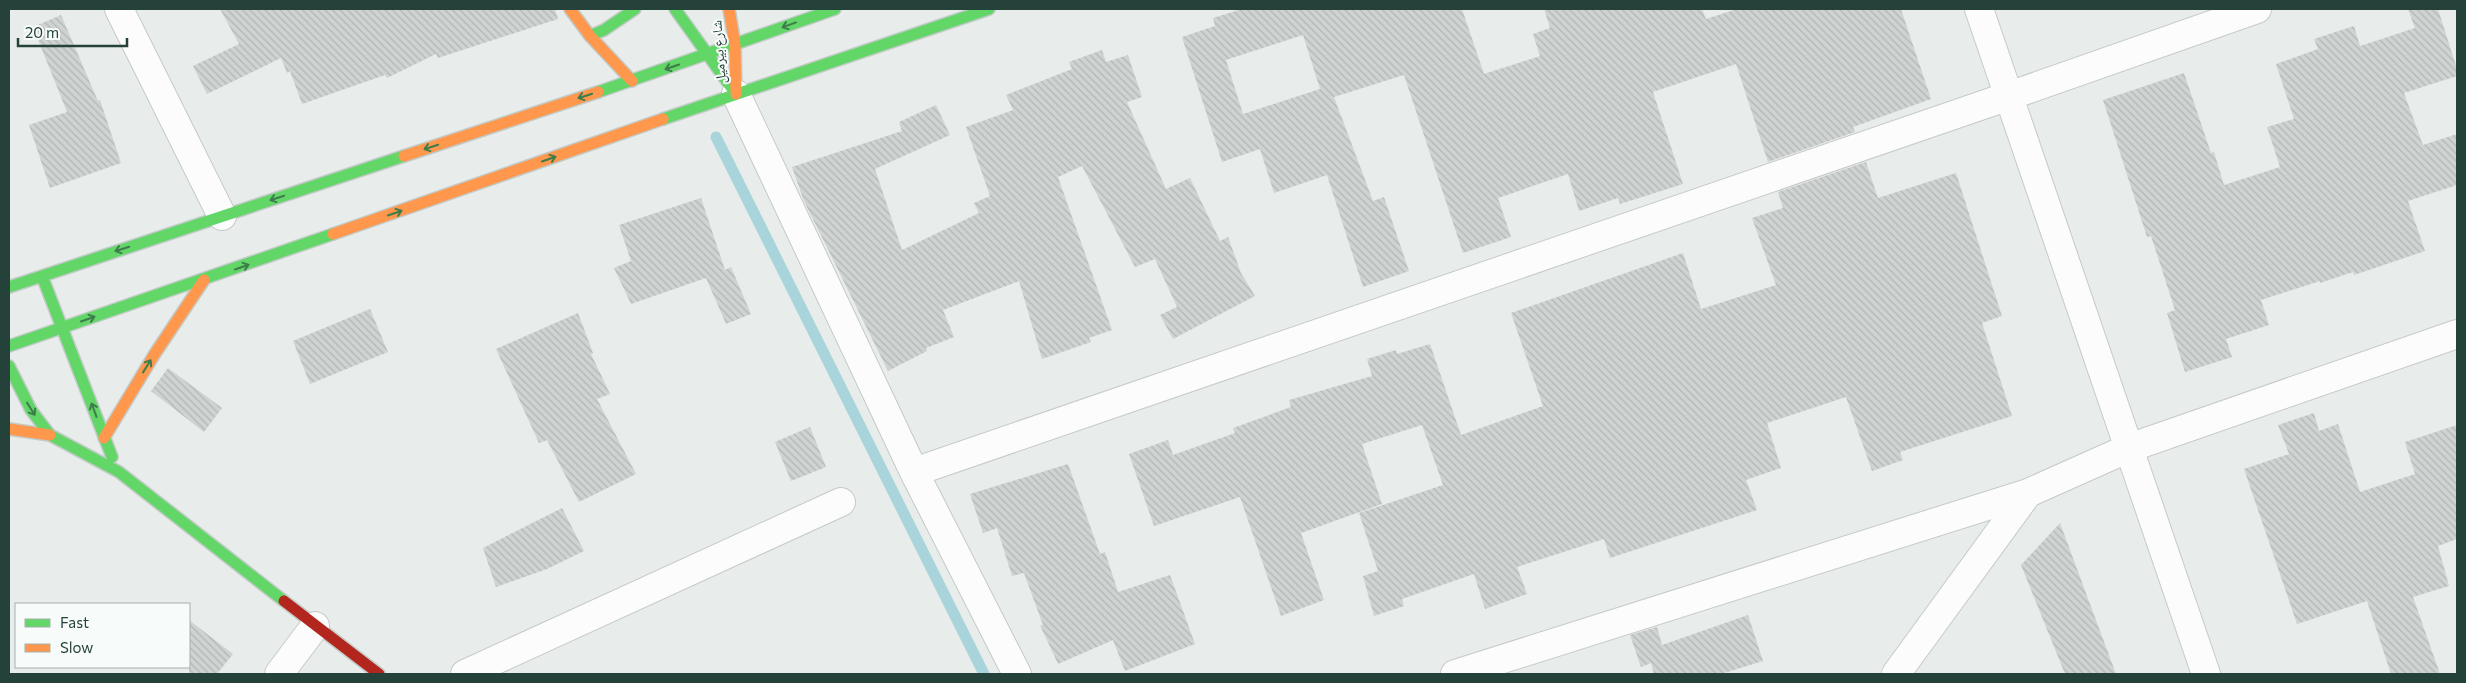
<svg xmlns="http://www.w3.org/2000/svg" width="2466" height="683" viewBox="0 0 2466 683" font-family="Commissioner,'Noto Naskh Arabic',sans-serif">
	<defs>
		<pattern id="building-back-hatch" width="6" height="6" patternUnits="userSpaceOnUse" patternTransform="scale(1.25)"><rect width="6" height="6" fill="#cfd4d2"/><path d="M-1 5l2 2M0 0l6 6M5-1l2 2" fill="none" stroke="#b2b7b5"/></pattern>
	</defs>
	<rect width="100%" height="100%" fill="#e8edeb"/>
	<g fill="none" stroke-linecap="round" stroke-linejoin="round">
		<!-- stream -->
		<path stroke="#a9d4db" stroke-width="11" d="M716 137 984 674"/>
	</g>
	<!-- building -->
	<path fill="url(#building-back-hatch)" fill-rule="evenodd" d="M220 9H555L558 19 438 58 436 54 387 78 385 75 302 104 290 71 287 73 281 58 207 94 193 66 239 44Z
		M1242 9H1462L1484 74 1540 56 1533 34 1550 28 1544 9H1702L1706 19 1737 9H1901L1931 99 1853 127 1855 132 1768 162 1736 64 1653 92 1683 184 1620 204 1618 198 1579 211 1568 174 1498 198 1511 237 1463 253 1404 75 1334 97 1373 201 1384 197 1409 271 1363 287 1327 175 1274 193 1260 149 1222 162 1182 37 1215 26 1213 18ZM1303 35 1320 89 1243 114 1226 60Z
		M2408 9H2438L2457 69V76L2404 93 2423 145 2457 134V185L2408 201 2425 251 2354 275 2353 272 2320 283V281L2261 300 2269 325 2226 339 2232 357 2185 372 2167 313 2175 310 2151 236 2147 237 2103 100 2184 73 2211 153 2214 152 2224 185 2280 167 2267 127 2294 119 2276 64 2318 49 2314 39 2354 26 2360 46 2415 28Z
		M61 15 98 101 100 100 121 163 50 188 29 125 67 112 33 27Z
		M1102 50 1106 62 1128 55 1142 97 1127 102 1166 189 1190 178 1220 241 1228 237 1241 273 1255 296 1173 339 1160 315 1177 307 1155 259 1135 267 1082 166 1058 177 1112 330 1089 338 1091 342 1042 359 1019 281 943 310 954 337 926 348 927 351 888 371 804 201 792 167 902 131 899 122 936 105 950 135 875 169 902 250 979 213 974 203 990 196 966 127 1013 110 1006 95 1072 69 1069 62Z
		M1866 162 1878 198 1956 173 2002 316 1982 323 2012 416 1900 452 1903 460 1872 471 1846 397 1767 423 1781 468 1746 480 1757 510 1610 558 1604 539 1517 567 1527 594 1485 609 1474 574 1402 599 1404 606 1374 616 1363 576 1378 571 1359 513 1443 485 1422 425 1362 444 1382 504 1301 533 1324 600 1281 616 1240 497 1154 526 1129 454 1168 440 1173 455 1235 433 1233 428 1291 407 1289 400 1372 376 1367 359 1396 350 1397 354 1430 344 1461 435 1543 406 1511 313 1683 253 1701 309 1776 285 1752 218 1783 208 1778 192Z
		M701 198 725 270 731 267 751 314 726 324 706 278 631 304 614 268 631 261 619 225Z
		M370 309 388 352 310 384 293 341Z
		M578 313 593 353 591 354 610 394 597 399 636 474 579 502 547 440 539 443 496 349Z
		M168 368 222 408 204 432 151 391Z
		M2314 413 2319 431 2338 424 2360 492 2415 474 2405 442 2457 425V539L2438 546 2449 586 2413 597 2440 674H2391L2367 601 2297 624 2244 469 2289 454 2278 425Z
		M810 427 826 467 791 481 775 442Z
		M1068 464 1100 554 1105 552 1118 592 1170 575 1195 644 1125 671 1113 640 1058 664 1040 625H1043L1024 573 1012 576 997 528 983 533 970 494Z
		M562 508 584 551 547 569 496 587 483 548Z
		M2060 523 2116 674H2065L2021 565Z
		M1748 615 1763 661 1721 674H1654L1651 663 1641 667 1630 635 1657 627 1662 645Z
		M189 620 233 654 217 674H189Z"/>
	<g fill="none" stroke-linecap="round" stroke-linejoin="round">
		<defs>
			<path id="street" d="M119 9 222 216
				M1979 9 2206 674
				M736 94 914 472 1017 674
				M914 472 2009 96 2257 9
				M279 674 315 626
				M465 674 841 502
				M1455 674 2028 493
				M1896 674 2028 493 2129 448 2457 334"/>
			<path id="fast" d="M675 9 736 94
				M590 36 604 30 635 9
				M598 92 835 9
				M663 119 989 9
				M42 276 112 457
				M9 287 404 156
				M9 346 333 234
				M9 366 31 410 50 435 119 472 284 601"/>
			<path id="slow" d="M570 9 590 36 632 81
				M729 9 735 45 736 94
				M404 156 598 92
				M333 234 663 119
				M9 429 50 435
				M104 438 154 355 204 280"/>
			<path id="jam" d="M284 601 379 674"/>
		</defs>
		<!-- street casing -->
		<use href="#street" stroke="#c5cac8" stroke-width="30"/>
		<!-- fast casing -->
		<use href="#fast" stroke="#c3cbc8" stroke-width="14"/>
		<!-- slow casing -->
		<use href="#slow" stroke="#c3cbc8" stroke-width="14"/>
		<!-- jam casing -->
		<use href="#jam" stroke="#c3cbc8" stroke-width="14"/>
		<!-- street -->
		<use href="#street" stroke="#fcfcfc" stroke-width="28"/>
		<!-- fast -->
		<use href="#fast" stroke="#63d668" stroke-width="11"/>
		<!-- slow -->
		<use href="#slow" stroke="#ff974d" stroke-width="11"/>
		<!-- jam -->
		<use href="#jam" stroke="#b3261e" stroke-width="11"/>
	</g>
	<!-- one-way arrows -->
	<defs><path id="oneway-shaft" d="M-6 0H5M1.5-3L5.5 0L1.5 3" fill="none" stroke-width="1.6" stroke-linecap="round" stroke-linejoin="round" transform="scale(1.25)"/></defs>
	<g stroke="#3d7d4c">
		<use href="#oneway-shaft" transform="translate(789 25) rotate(160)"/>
		<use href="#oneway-shaft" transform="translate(672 67) rotate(161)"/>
		<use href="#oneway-shaft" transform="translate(585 96) rotate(162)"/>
		<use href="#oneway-shaft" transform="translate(431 147) rotate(162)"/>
		<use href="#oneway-shaft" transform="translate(549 159) rotate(-19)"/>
		<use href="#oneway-shaft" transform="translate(277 198) rotate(162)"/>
		<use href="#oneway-shaft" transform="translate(395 213) rotate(-19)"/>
		<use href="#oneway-shaft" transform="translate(122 249) rotate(162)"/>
		<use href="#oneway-shaft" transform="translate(242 267) rotate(-19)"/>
		<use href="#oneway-shaft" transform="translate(88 319) rotate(-19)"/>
		<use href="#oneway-shaft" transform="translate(147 366) rotate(-58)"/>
		<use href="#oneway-shaft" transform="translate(31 409) rotate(58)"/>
		<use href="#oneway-shaft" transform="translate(94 410) rotate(-110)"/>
	</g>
	<g text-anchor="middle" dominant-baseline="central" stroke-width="4" stroke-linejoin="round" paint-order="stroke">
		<!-- street labels -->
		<g font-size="14" fill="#24423a" stroke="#f7fbf9">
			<text transform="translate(718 52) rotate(-94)">شارع بيرميل</text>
		</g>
	</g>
	<!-- border -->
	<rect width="2466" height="683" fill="none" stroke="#24423a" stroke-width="20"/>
	<!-- legend -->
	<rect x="15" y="603" width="175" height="65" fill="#f7fbf9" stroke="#a3b1ad"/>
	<rect x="25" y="619" width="25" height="8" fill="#63d668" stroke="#a3b1ad"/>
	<text x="60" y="628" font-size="15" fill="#24423a">Fast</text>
	<rect x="25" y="644" width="25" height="8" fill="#ff974d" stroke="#a3b1ad"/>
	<text x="60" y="653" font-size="15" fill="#24423a">Slow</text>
	<!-- scale -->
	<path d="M18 38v8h109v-8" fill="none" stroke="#24423a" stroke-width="2.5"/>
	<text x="25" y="38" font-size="15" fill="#24423a" stroke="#f7fbf9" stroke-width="4" paint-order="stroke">20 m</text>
</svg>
